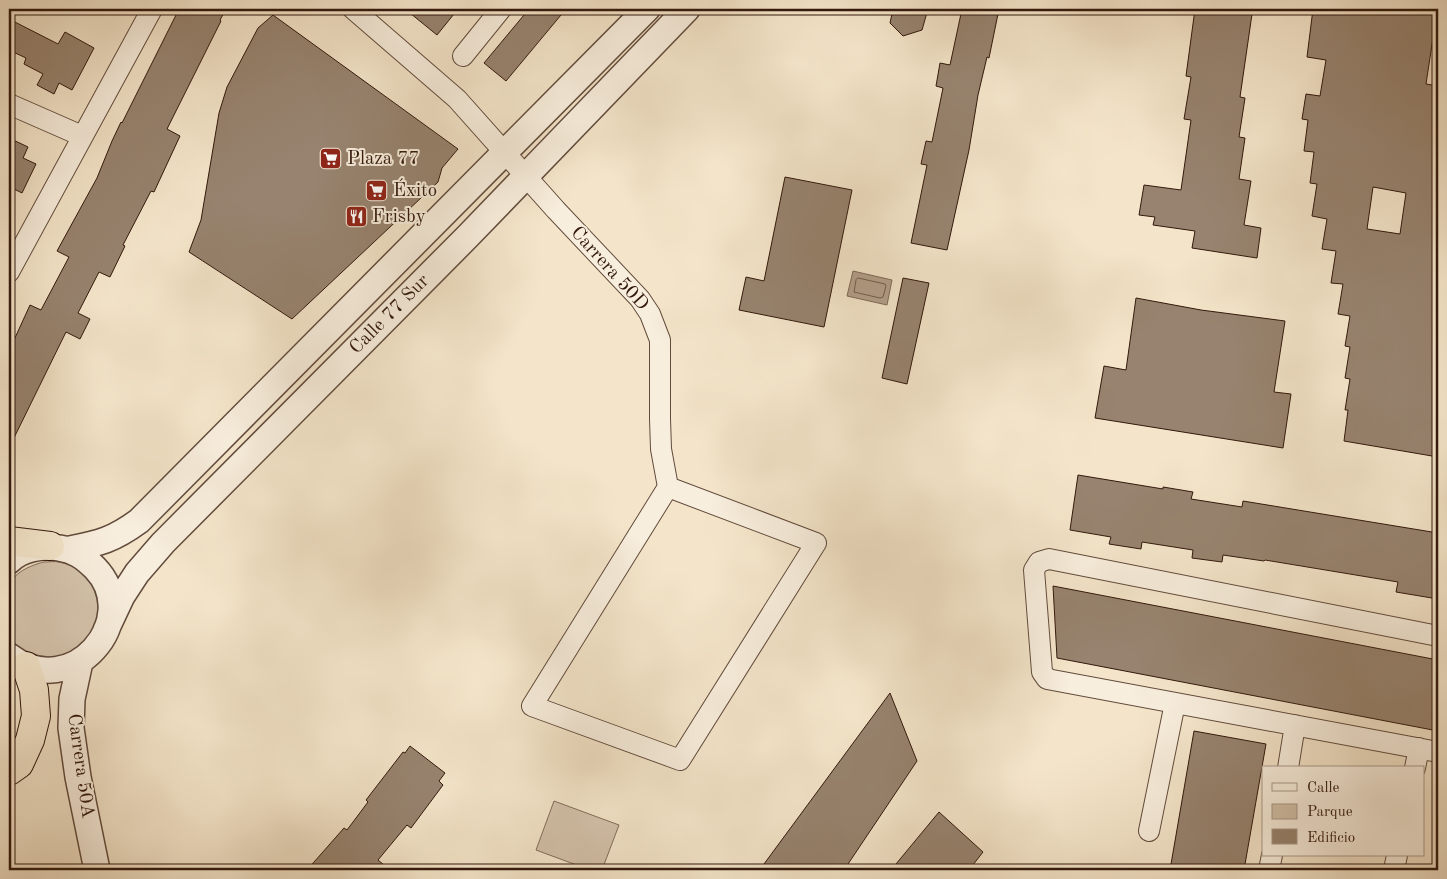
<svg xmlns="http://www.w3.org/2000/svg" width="1447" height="879" viewBox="0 0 1447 879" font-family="'Old Standard TT',serif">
	<rect width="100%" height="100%" fill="#f4e5ca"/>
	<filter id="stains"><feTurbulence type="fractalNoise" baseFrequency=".004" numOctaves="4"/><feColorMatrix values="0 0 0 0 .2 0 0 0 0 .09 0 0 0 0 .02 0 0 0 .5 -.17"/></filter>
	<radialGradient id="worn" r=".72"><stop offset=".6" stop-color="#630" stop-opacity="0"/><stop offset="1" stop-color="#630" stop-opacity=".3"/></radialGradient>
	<!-- green -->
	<path fill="#d3c2aa" stroke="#826d5b" d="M44 562C49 562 54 561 59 562 122 573 104 676 34 655 25 652 11 643 9 633 7 627 9 617 9 610 9 603 7 594 9 587 12 573 31 565 44 562Z
		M9 701C13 716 17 732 9 745Z
		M554 801 619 825 602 870H590L536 850Z"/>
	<!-- water -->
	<path fill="#b29f89" stroke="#7f6957" d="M853 271 892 280 887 305 847 296Z"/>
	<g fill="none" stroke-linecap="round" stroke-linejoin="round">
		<!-- shore -->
		<path stroke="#725c4a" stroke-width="1" d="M858 278 885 284 886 286 883 297 880 298 854 292 856 280Z"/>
	</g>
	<!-- building -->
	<path fill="#97836f" stroke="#32180c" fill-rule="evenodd" d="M179 9H226L220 20 221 21 167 129 180 136 154 192 151 191 123 245 125 246 110 277 99 272 78 313 90 319 80 339 66 332 9 448V351L30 305 41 310 69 257 57 251 97 178 112 141 121 122 122 123Z
		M405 9H458L437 35Z
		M529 9H566L506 81 484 63Z
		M893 9H928L922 30 903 36 890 23Z
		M962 9H999L989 58 987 57 978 95 969 150 947 250 911 243 927 165 921 164 926 141 932 142 943 88 936 86 940 63 950 65Z
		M1195 9H1218L1252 14 1240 97 1245 98 1239 137 1245 138 1239 179 1251 181 1244 225 1261 228 1257 258 1192 248 1195 231 1153 225 1155 217 1139 215 1144 185 1181 190 1191 120 1184 119 1191 77 1186 76Z
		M1313 9H1438V32L1434 31 1426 84 1438 86V109L1435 131 1438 132V457L1344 441 1348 410H1345L1350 379 1345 378 1350 347 1345 346 1350 316 1338 314 1343 284 1331 283 1336 251 1322 249 1327 219 1312 216 1317 184 1310 183 1314 152 1304 151 1308 120 1302 119 1306 94 1320 96 1326 60 1307 57ZM1373 187 1406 193 1400 234 1367 229Z
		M273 15 458 149 442 168 438 182 292 319 189 252 201 220 219 113 227 87 258 28Z
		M9 19 58 44 65 32 94 48 72 90 59 83 54 94 37 85 43 74 24 64 26 58 9 50Z
		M9 138 28 147 23 158 36 164 22 193 10 187 9 189Z
		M785 177 852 190 824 327 739 310 746 277 764 281Z
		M903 278 929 283 907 384 882 378Z
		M1136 298 1201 310 1285 321 1274 392 1291 394 1283 448 1095 418 1104 366 1126 370Z
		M1078 475 1163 489V487L1193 492 1191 499 1242 507 1243 501 1438 533V599L1396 592 1398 582 1265 560 1264 561 1223 555 1222 562 1192 558 1193 550 1142 542 1141 549 1109 544 1111 537 1070 530Z
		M1053 586 1438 660V731L1057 658Z
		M890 693 917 761 844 870H773L764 864Z
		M1194 731 1266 744 1244 870H1170Z
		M410 746 445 773 439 781 443 785 411 828 407 825 378 860 390 870H307L344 828 347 830 368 802 366 800 403 752 405 753Z
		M939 812 983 852 969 870H891Z"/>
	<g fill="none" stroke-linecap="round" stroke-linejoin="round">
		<defs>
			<path id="minor" d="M353 9 457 99 556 210 640 299 650 314 660 340V419L661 449 668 487
				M463 56 501 9
				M9 104 82 136
				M9 272 152 9
				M668 487 816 543 680 760 532 706Z
				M1438 636 1049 559 1039 562 1034 570 1042 672 1047 679 1438 752
				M1288 768 1295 725
				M1415 768 1419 748
				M1149 831 1175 703
				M1269 870 1272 855
				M1394 870 1397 855"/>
			<path id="tertiary" d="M70 549C100 543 113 540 139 521L647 9
				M9 561C21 549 42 545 59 548 74 550 84 557 95 568 144 619 72 704 9 656
				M106 630 122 596 137 573 163 543 468 236 687 9
				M80 662 72 699 71 728 78 777 97 870"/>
			<path id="trunk" d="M9 541 50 546
				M9 771 19 764 30 740 36 716 34 690 26 666"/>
		</defs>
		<!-- minor casing -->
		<use href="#minor" stroke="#624b3c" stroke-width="22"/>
		<!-- tertiary casing -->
		<use href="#tertiary" stroke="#624b3c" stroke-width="28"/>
		<!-- trunk casing -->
		<use href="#trunk" stroke="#32180c" stroke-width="30"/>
		<!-- minor -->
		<use href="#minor" stroke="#f8eedd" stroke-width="20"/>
		<!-- tertiary -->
		<use href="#tertiary" stroke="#f8eedd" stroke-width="25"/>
		<!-- trunk -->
		<use href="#trunk" stroke="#f4e5ca" stroke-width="28"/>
	</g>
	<!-- icons -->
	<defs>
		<symbol id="supermarket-square" viewBox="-11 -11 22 22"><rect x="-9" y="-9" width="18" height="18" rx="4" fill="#8f2418" stroke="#f8eedd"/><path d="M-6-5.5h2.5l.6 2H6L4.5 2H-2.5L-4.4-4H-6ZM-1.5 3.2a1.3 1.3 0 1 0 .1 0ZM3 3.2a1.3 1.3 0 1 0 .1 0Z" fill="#fff"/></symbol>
		<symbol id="restaurant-square" viewBox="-11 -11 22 22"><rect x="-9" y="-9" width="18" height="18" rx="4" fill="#8f2418" stroke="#f8eedd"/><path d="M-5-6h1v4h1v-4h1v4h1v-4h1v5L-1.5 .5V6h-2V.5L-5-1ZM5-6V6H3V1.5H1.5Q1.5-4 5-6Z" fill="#fff"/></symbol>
	</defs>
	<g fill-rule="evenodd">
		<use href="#supermarket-square" x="318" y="146" width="25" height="25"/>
		<use href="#supermarket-square" x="364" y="178" width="25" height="25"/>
		<use href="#restaurant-square" x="344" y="204" width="25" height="25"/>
	</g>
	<g text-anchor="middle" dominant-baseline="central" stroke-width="4" stroke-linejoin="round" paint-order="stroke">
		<!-- poi labels -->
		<g font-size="19" fill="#32180c" stroke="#f8eedd" text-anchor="start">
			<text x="347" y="159">Plaza 77</text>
			<text x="393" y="191">Éxito</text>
			<text x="372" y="217">Frisby</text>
		</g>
		<!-- street labels -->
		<g font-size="19" fill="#32180c" stroke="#f8eedd">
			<text transform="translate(609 269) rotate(48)">Carrera 50D</text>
			<text transform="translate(390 315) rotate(-45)">Calle 77 Sur</text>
			<text transform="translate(80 766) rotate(82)">Carrera 50A</text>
		</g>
	</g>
	<!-- margin -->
	<rect width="1447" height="879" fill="none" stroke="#f4e5ca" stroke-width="30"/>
	<rect x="10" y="10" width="1427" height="859" fill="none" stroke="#32180c" stroke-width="2.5"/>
	<rect x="15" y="15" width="1417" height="849" fill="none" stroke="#32180c"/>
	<!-- legend -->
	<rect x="1262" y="766" width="162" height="90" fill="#f8eedd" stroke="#a99889"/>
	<rect x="1272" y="783" width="25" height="8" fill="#f8eedd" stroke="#a99889"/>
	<text x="1307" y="792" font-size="15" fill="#32180c">Calle</text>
	<rect x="1272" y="804" width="25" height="15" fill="#d3c2aa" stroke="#a99889"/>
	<text x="1307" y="816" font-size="15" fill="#32180c">Parque</text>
	<rect x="1272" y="829" width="25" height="15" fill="#97836f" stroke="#a99889"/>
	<text x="1307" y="842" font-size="15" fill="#32180c">Edificio</text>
	<rect width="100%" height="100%" filter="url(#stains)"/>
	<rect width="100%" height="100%" fill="url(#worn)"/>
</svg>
